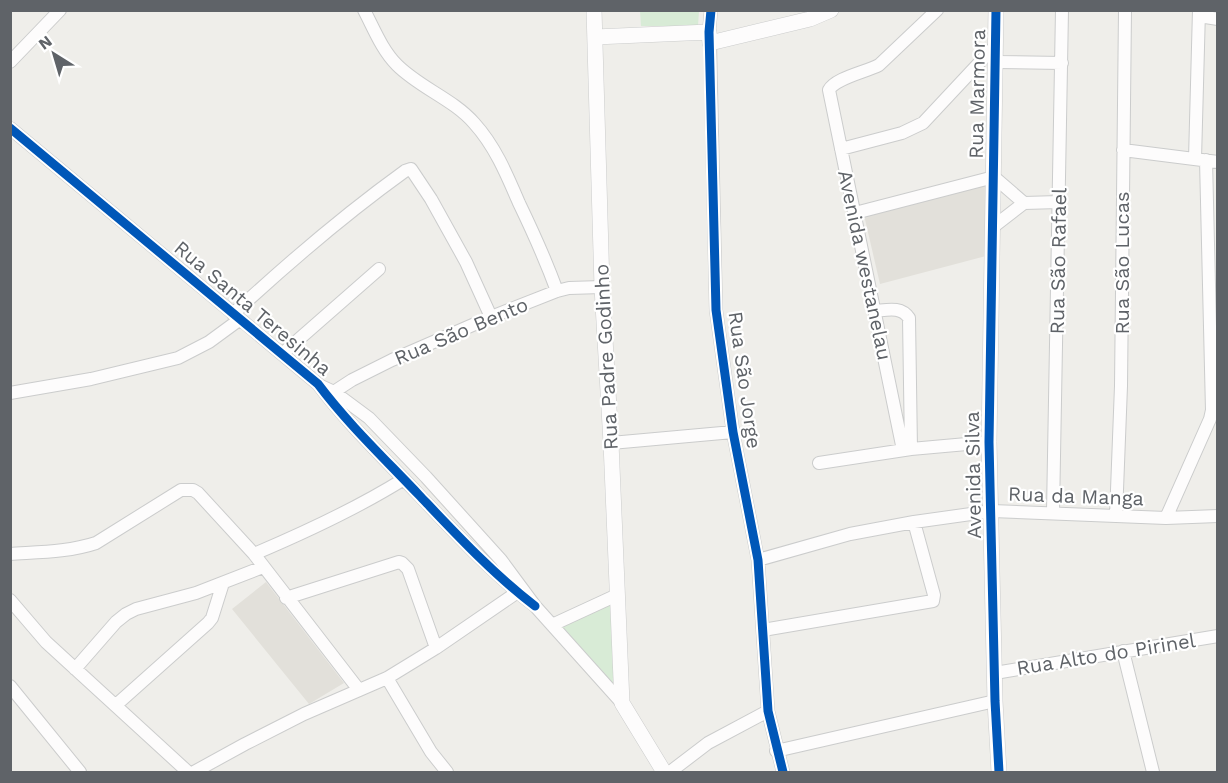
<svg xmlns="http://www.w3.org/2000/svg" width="1228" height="783" viewBox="0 0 1228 783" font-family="'Work Sans',sans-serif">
	<rect width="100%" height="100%" fill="#efeeea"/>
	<!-- education -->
	<path fill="#e2e0da" d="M985 184 986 256 880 284 864 215Z
		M266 582 344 683 309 704 232 609Z"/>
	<!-- green -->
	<path fill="#d8ebd6" d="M640 11H699L698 26H641Z
		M614 600 618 693 558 627Z"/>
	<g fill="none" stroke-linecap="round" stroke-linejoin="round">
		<defs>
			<path id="minor" d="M364 10C374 29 382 50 397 65 420 88 453 99 474 123 495 146 507 175 519 203 533 232 546 261 557 291
				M1199 16 1218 19
				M709 32 711 10
				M710 43 716 310 733 432 758 560 768 711 783 772
				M10 62 60 10
				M995 62 1062 63
				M10 128 318 384C348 424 385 459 419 495 456 534 493 574 535 606
				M841 149 902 133 923 123 995 46
				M1123 150 1218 162
				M1195 159 1199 10
				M1024 203 1059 202
				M855 213 994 177 1024 203 993 227
				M875 311C887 310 901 306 909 318L911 449
				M233 314C288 263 344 215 405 171L411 169 431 199 466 262 491 317
				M282 354 379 269
				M321 386 334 392 369 418 426 477 501 560 535 606 622 703
				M10 393 91 379 178 358 209 342 239 320
				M329 395 352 380 392 360 491 317 557 291 569 288 602 287
				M611 443 733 432
				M903 450 829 90C835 78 866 72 879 65L937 10
				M819 463 911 449 989 442
				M1053 512 1062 10
				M1116 516 1121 386 1125 10
				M1166 518 1210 419 1212 410 1206 160
				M10 554C39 552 69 552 96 543L181 490H193L198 493 254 554 359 690
				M254 554C306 532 356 509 404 479
				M758 560 850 534 914 522 992 511 1166 518 1218 516
				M286 598 399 562 402 563 408 569 436 648
				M10 600 46 642 188 772
				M552 625 617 595
				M763 630 933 601 934 595 914 522
				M1123 651 1153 772
				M75 669 116 622 126 614 136 609 196 593 263 567
				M995 673 1218 636
				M387 678 431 752 447 772
				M10 686 80 772
				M116 705 208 623 212 618 223 583
				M776 751 995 701
				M194 772 245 744 304 714 387 678 436 648 522 589
				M670 772 708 743 768 711"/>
			<path id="tertiary" d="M594 10 602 287 611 443 622 703 664 772
				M996 10 989 442 995 701 999 772
				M595 37 709 32 710 43 810 19 831 10"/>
		</defs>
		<!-- minor casing -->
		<use href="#minor" stroke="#cbcccc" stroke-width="14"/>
		<!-- tertiary casing -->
		<use href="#tertiary" stroke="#cbcccc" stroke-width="16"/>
		<!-- minor -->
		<use href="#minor" stroke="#fdfcfc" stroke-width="12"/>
		<!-- tertiary -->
		<use href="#tertiary" stroke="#fdfcfc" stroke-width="15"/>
		<defs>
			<path id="cycleway" d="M711 10 709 32 716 310 733 432 758 560 768 711 783 772
				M996 10 989 442 995 701 999 772
				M10 128 318 384C348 424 385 459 419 495 456 534 493 574 535 606"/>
		</defs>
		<!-- cycleway casing -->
		<use href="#cycleway" stroke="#fff" stroke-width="13"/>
		<!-- cycleway -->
		<use href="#cycleway" stroke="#0057b8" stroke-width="9"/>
	</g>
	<g text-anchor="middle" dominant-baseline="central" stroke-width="4.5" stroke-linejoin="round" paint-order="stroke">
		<!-- street labels -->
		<g font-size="20" fill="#5f6368" stroke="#fff">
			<text transform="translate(977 94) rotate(-89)">Rua Marmora</text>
			<text transform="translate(1058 261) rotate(-89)">Rua São Rafael</text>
			<text transform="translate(1122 263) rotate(-90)">Rua São Lucas</text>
			<text transform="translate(865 265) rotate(78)">Avenida westanelau</text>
			<text transform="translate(253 308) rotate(40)">Rua Santa Teresinha</text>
			<text transform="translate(461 331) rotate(-23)">Rua São Bento</text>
			<text transform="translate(606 357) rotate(-93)">Rua Padre Godinho</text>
			<text transform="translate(745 380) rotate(82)">Rua São Jorge</text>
			<text transform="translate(973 475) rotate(-91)">Avenida Silva</text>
			<text transform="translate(1076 496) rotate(2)">Rua da Manga</text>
			<text transform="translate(1106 654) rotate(-9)">Rua Alto do Pirinel</text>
		</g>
	</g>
	<!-- border -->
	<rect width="1228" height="783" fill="none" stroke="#5f6368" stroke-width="24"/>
	<!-- north arrow -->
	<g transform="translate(54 54) rotate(323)" stroke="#ffffff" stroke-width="4.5" paint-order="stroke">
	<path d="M0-4.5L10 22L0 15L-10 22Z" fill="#5f6368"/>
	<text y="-9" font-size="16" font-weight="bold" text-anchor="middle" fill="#5f6368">N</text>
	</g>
</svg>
